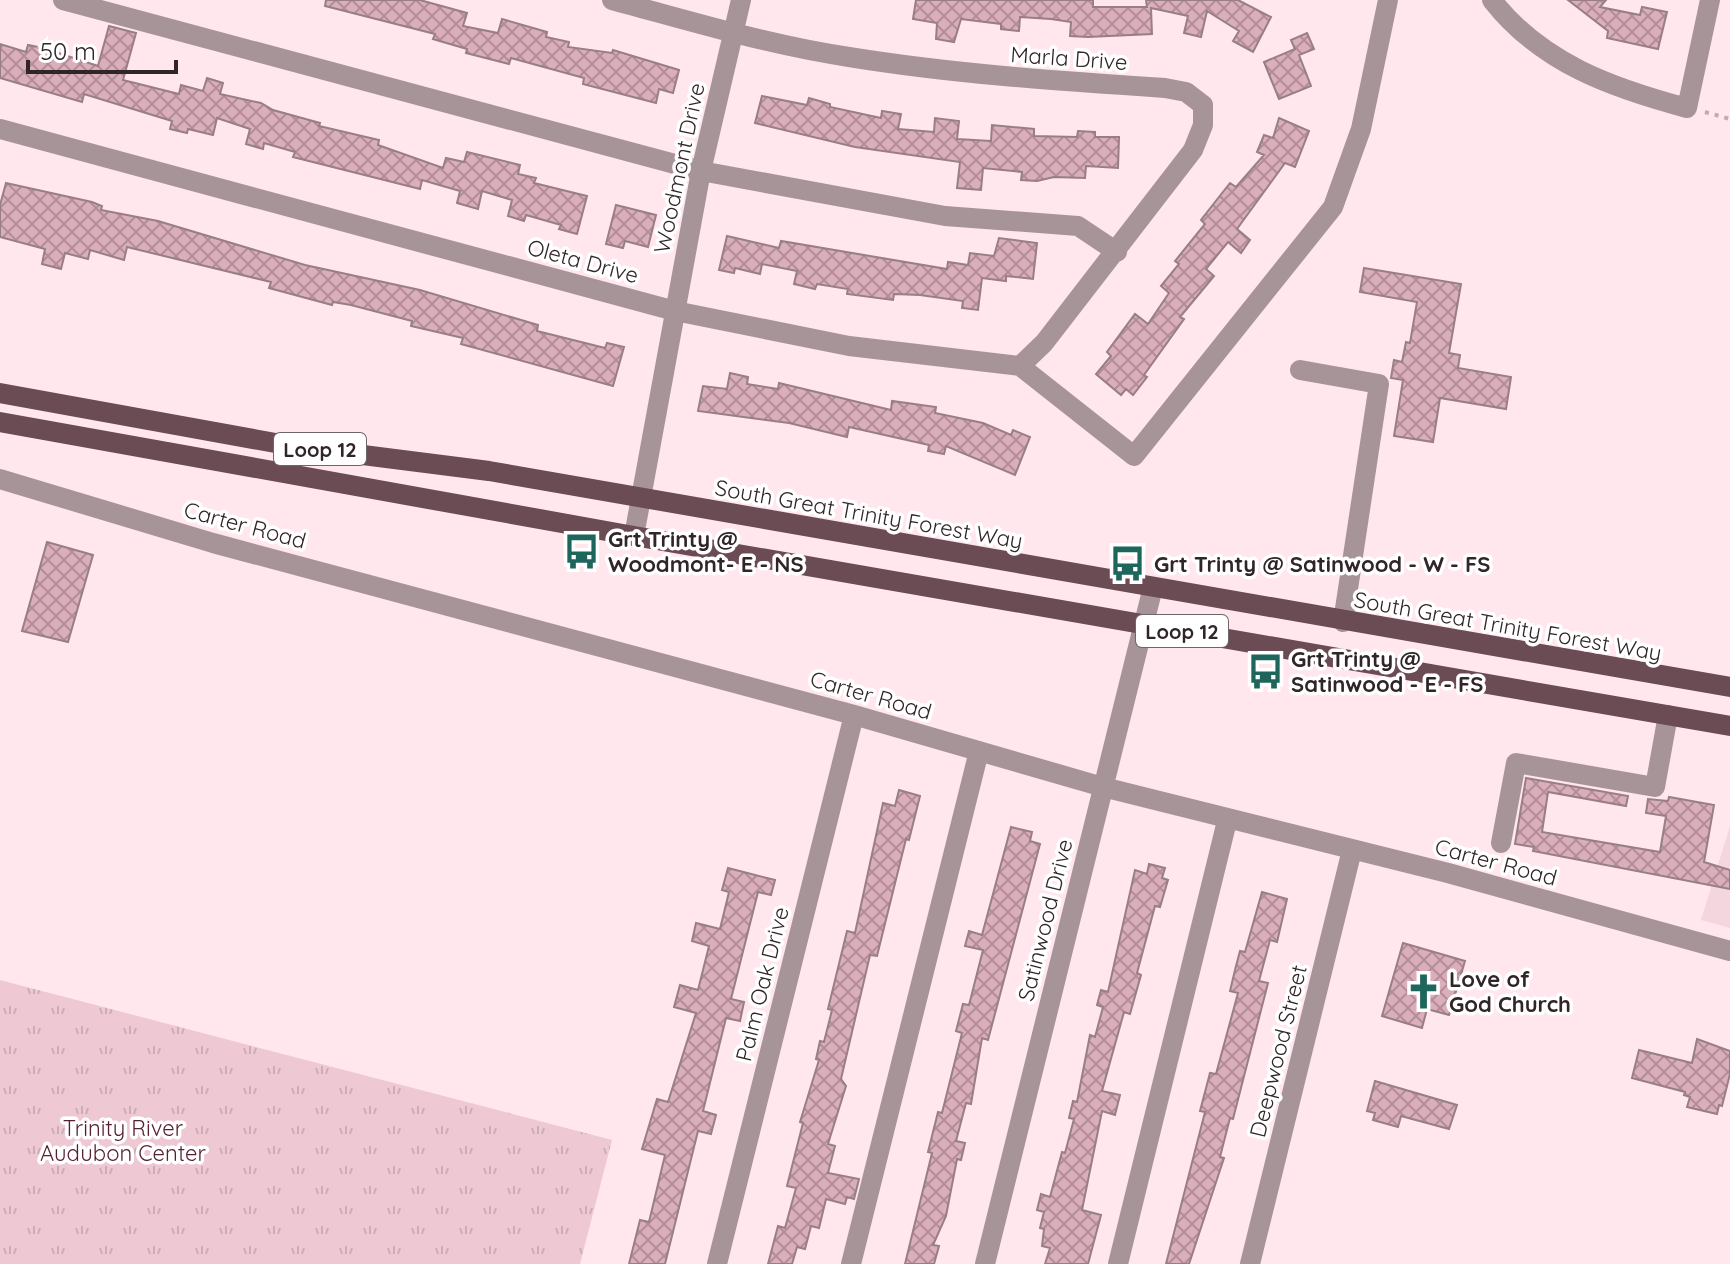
<svg xmlns="http://www.w3.org/2000/svg" width="1730" height="1264" viewBox="0 0 1730 1264" font-family="Quicksand,sans-serif">
	<defs>
		<pattern id="park-tufts" width="24" height="20" patternUnits="userSpaceOnUse" patternTransform="scale(2)"><rect width="24" height="20" fill="#eec9d3"/><path d="M3 7l-1-3M5 7V3M7 7l1-3M15 17l-1-3M17 17v-4M19 17l1-3" fill="none" stroke="#ccacb5"/></pattern>
		<pattern id="building-cross-hatch" width="8" height="8" patternUnits="userSpaceOnUse" patternTransform="scale(2)"><rect width="8" height="8" fill="#dbaebb"/><path d="M0 0l8 8M0 8l8-8" fill="none" stroke="#b28d98"/></pattern>
	</defs>
	<rect width="100%" height="100%" fill="#ffe7ed"/>
	<!-- built -->
	<path fill="#f4d7de" d="M1730 826V928L1701 920Z"/>
	<!-- park -->
	<path fill="url(#park-tufts)" d="M0 980 612 1140 580 1264H0Z"/>
	<!-- building -->
	<path fill="url(#building-cross-hatch)" stroke="#987e85" stroke-width="2" d="M326 0H420L467 13 463 26 498 33 502 19 547 32 546 37 569 42 568 47 612 53 613 50 679 70 673 93 659 89 656 103 583 84 584 78 511 58 509 64 466 53 467 49 433 39 435 34 325 6Z
		M916 0H1093V7H1147L1146 0H1238L1271 17 1253 52 1233 41 1239 31 1207 11 1201 37 1184 33 1188 16 1151 8 1152 34 1088 37 1070 36 1071 22 1051 19 1020 17 1019 31 1001 29V24L961 19 954 42 936 39 937 23 913 19Z
		M1568 0H1606L1600 7 1640 15 1642 7 1667 12 1658 49 1607 38 1608 31Z
		M109 26 136 33 123 80 179 94 181 85 203 91 207 78 223 83 220 94 261 103 273 110 320 123 319 126 379 140 378 145 443 168 446 158 464 162 467 152 520 165 518 174 536 178 534 183 587 196 577 234 559 229 561 225 526 215 524 221 508 216 512 200 482 191 478 209 457 203 460 191 422 180 420 189 293 157 295 152 264 143 263 149 246 144 250 129 217 118 213 135 188 129 187 133 170 129 172 121 84 94 82 102 0 78V44L26 52 28 45 43 48 98 66Z
		M1307 33 1314 49 1299 55 1311 86 1279 99 1264 62 1295 49 1291 40Z
		M762 96 807 105 809 98 830 104V107L881 118 882 111 901 114 898 129 934 132 935 118 959 121 957 139 991 141 992 125 1034 129V136L1077 137 1078 131 1095 132V137H1119L1118 168 1086 166 1085 178 1054 177 1037 181 1021 180 1022 172 983 168 981 190 957 188 960 162 855 147 755 123Z
		M1279 118 1309 131 1295 167 1285 163 1237 229 1250 240 1241 253 1228 242 1206 269 1214 276 1180 317 1184 319 1144 375 1147 377 1133 395 1126 389 1121 395 1096 374 1111 356 1107 352 1135 314 1148 324 1169 293 1161 286 1179 264 1175 261 1205 224 1201 220 1230 183 1236 187 1264 155 1257 152 1264 135 1273 138Z
		M6 183 92 202 102 206 101 210 158 221 305 265 420 290 538 325 537 331 605 348 607 343 624 347 613 386 461 344 463 338 411 326 412 321 351 305 333 302 332 305 269 288 271 282 127 247 124 260 90 250 88 259 65 253 61 269 42 264 45 249 0 237V205Z
		M616 205 656 215 648 247 625 241 623 248 606 244Z
		M727 236 779 248 781 241 947 269 948 262 968 265 970 253 994 256 999 238 1037 243 1033 279 1006 276V281L982 278 978 310 962 308 963 301 920 295 894 294 893 300 847 294 848 289 817 284 815 289 794 284 797 271 762 264 760 274 735 268 734 273 719 270Z
		M1364 268 1461 284 1449 353 1460 355 1458 368 1511 377 1506 409 1440 398 1433 442 1394 436 1403 380 1391 378 1394 360 1402 362 1406 342 1410 343 1417 302 1360 292Z
		M730 373 748 377 747 384 778 389 779 383 891 410 892 401 936 407 935 413 983 423 1011 435 1013 430 1030 437 1015 475 946 446 944 454 928 451 929 445 849 427 847 437 789 423 698 411 703 386 727 389Z
		M47 542 93 555 68 642 22 631Z
		M1526 778 1628 796 1626 806 1548 792 1542 832 1660 852 1666 816 1646 813 1648 799 1668 801 1669 797 1714 805 1704 862 1730 870V889L1533 851 1534 847 1515 844Z
		M899 790 920 796 909 840 906 839 877 956 870 955 841 1079 846 1086 828 1144 835 1146 828 1173 859 1179 854 1199 847 1197 845 1204 826 1199 819 1228 811 1226 805 1249 797 1247 792 1264H768L778 1226 785 1228 796 1188 787 1186 803 1123 800 1122 819 1060 816 1059 820 1041 824 1042 832 1010 828 1009 847 931 855 933 883 803 895 806Z
		M1011 827 1032 832 1030 841 1040 844 988 1040 982 1038 971 1104 966 1103 956 1141 965 1143 961 1160 957 1159 946 1216 933 1245 939 1246 934 1264H905L932 1153 928 1152 938 1112 942 1113 962 1033 956 1031 963 1004 969 1005 983 950 965 946 969 931 982 935Z
		M1149 864 1165 868 1162 878 1168 880 1160 907 1155 906 1137 973 1141 975 1130 1014 1124 1012 1102 1091 1120 1095 1115 1115 1102 1111 1082 1210 1101 1215 1088 1264H1045L1050 1248 1042 1246 1044 1229 1040 1228 1044 1212 1037 1210 1041 1194 1050 1197 1062 1152 1065 1153 1074 1119 1069 1118 1073 1101 1077 1102 1090 1035 1095 1037 1103 1007 1097 1005 1101 990 1108 992 1135 870 1147 874Z
		M728 868 775 880 771 895 758 892 731 999 744 1002 740 1021 726 1018 703 1111 716 1115 711 1134 698 1131 665 1264H629L640 1220 649 1222 665 1155 642 1149 657 1099 668 1102 696 1013 674 1007 680 985 698 990 709 946 692 941 696 923 720 929 729 892 722 890Z
		M1262 892 1287 899 1277 942 1270 940 1259 981 1268 983 1233 1119 1230 1118 1220 1157 1224 1158 1189 1264H1166L1205 1112 1200 1111 1210 1073 1216 1074 1238 993 1230 991 1235 970 1240 951 1245 952Z
		M1403 943 1465 961 1449 1015 1427 1009 1422 1028 1382 1016Z
		M1697 1039 1730 1051V1074L1722 1106 1719 1105 1717 1114 1687 1107 1690 1097 1684 1095 1685 1092 1632 1078 1639 1050 1692 1063Z
		M1375 1081 1457 1105 1449 1129 1401 1116 1398 1127 1373 1120 1375 1113 1367 1111Z"/>
	<g fill="none" stroke-linecap="round" stroke-linejoin="round">
		<!-- path -->
		<path stroke="#bfabb0" stroke-width="4" stroke-dasharray="4 6" stroke-linecap="butt" d="M1705 112 1730 119"/>
		<!-- minor -->
		<path stroke="#a79499" stroke-width="20" d="M63 0 701 171 945 216 1078 226 1117 252
			M612 0C690 21 769 45 849 57 954 74 1059 81 1165 88L1186 92 1203 105V125L1193 150 1044 343 1020 366
			M1492 0C1541 63 1612 88 1687 108L1710 0
			M0 129 675 311 849 346 1020 366 1134 456 1333 207 1361 129 1388 0
			M1300 370 1379 384 1343 622
			M0 479 213 543 854 715 1103 787 1448 873 1730 951
			M634 536 701 171 741 0
			M1501 843 1516 763 1655 787 1668 715
			M717 1264 854 715
			M851 1264 979 751
			M985 1264 1153 587
			M1118 1264 1227 821
			M1250 1264 1352 850"/>
		<!-- major -->
		<path stroke="#6b4b54" stroke-width="20" d="M0 393 292 446 489 471 1730 687
			M0 422 634 536 1730 726"/>
	</g>
	<!-- icons -->
	<defs>
		<symbol id="bus-bare" viewBox="-9 -9 18 18"><path d="M-5-6H5V4H4V6H2V4H-2V6H-4V4H-5ZM-3.5-4V0h7V-4ZM-3.5 1.2v1.5H-2V1.2ZM2 1.2v1.5H3.5V1.2Z" fill="#1e665b" stroke="#fff" stroke-width="2.5" paint-order="stroke"/></symbol>
		<symbol id="church-bare" viewBox="-9 -9 18 18"><path d="M-1.2-6h2.4v3.5h3.3v2.4h-3.3V6h-2.4V-.1h-3.3v-2.4h3.3Z" fill="#1e665b" stroke="#fff" stroke-width="2.5" paint-order="stroke"/></symbol>
	</defs>
	<g fill-rule="evenodd">
		<use href="#bus-bare" x="556" y="526" width="51" height="51"/>
		<use href="#bus-bare" x="1102" y="538" width="51" height="51"/>
		<use href="#bus-bare" x="1240" y="646" width="51" height="51"/>
		<use href="#church-bare" x="1398" y="966" width="51" height="51"/>
	</g>
	<g text-anchor="middle" dominant-baseline="central" stroke-width="7" stroke-linejoin="round" paint-order="stroke">
		<!-- shield labels -->
		<g fill="#fff" stroke="#6e6668" stroke-width="2">
			<rect x="274" y="433" width="92" height="32" rx="6"/>
			<rect x="1136" y="615" width="92" height="32" rx="6"/>
		</g>
		<g font-size="20" font-weight="bold" fill="#302528">
			<text x="320" y="449">Loop 12</text>
			<text x="1182" y="631">Loop 12</text>
		</g>
		<!-- street labels -->
		<g font-size="22" fill="#302528" stroke="#fff">
			<text transform="translate(1069 58) rotate(4)">Marla Drive</text>
			<text transform="translate(679 168) rotate(-78)">Woodmont Drive</text>
			<text transform="translate(583 261) rotate(15)">Oleta Drive</text>
			<text transform="translate(869 514) rotate(10)">South Great Trinity Forest Way</text>
			<text transform="translate(245 525) rotate(15)">Carter Road</text>
			<text transform="translate(1508 626) rotate(10)">South Great Trinity Forest Way</text>
			<text transform="translate(871 695) rotate(16)">Carter Road</text>
			<text transform="translate(1496 862) rotate(15)">Carter Road</text>
			<text transform="translate(1045 920) rotate(-76)">Satinwood Drive</text>
			<text transform="translate(762 984) rotate(-76)">Palm Oak Drive</text>
			<text transform="translate(1278 1051) rotate(-76)">Deepwood Street</text>
		</g>
		<!-- poi labels -->
		<g font-size="22" font-weight="bold" fill="#302528" stroke="#fff" text-anchor="start">
			<text x="608" y="539">Grt Trinty @<tspan x="608" dy="25">Woodmont- E - NS</tspan></text>
			<text x="1154" y="564">Grt Trinty @ Satinwood - W - FS</text>
			<text x="1291" y="659">Grt Trinty @<tspan x="1291" dy="25">Satinwood - E - FS</tspan></text>
			<text x="1449" y="979">Love of<tspan x="1449" dy="25">God Church</tspan></text>
		</g>
		<!-- park labels -->
		<g font-size="22" fill="#551e33" stroke="#fff">
			<text x="123" y="1128">Trinity River<tspan x="123" dy="25">Audubon Center</tspan></text>
		</g>
	</g>
	<!-- scale -->
	<path d="M28 60v12h148v-12" fill="none" stroke="#302528" stroke-width="4"/>
	<text x="40" y="60" font-size="24" fill="#302528" stroke="#ffffff" stroke-width="6" paint-order="stroke">50 m</text>
</svg>
